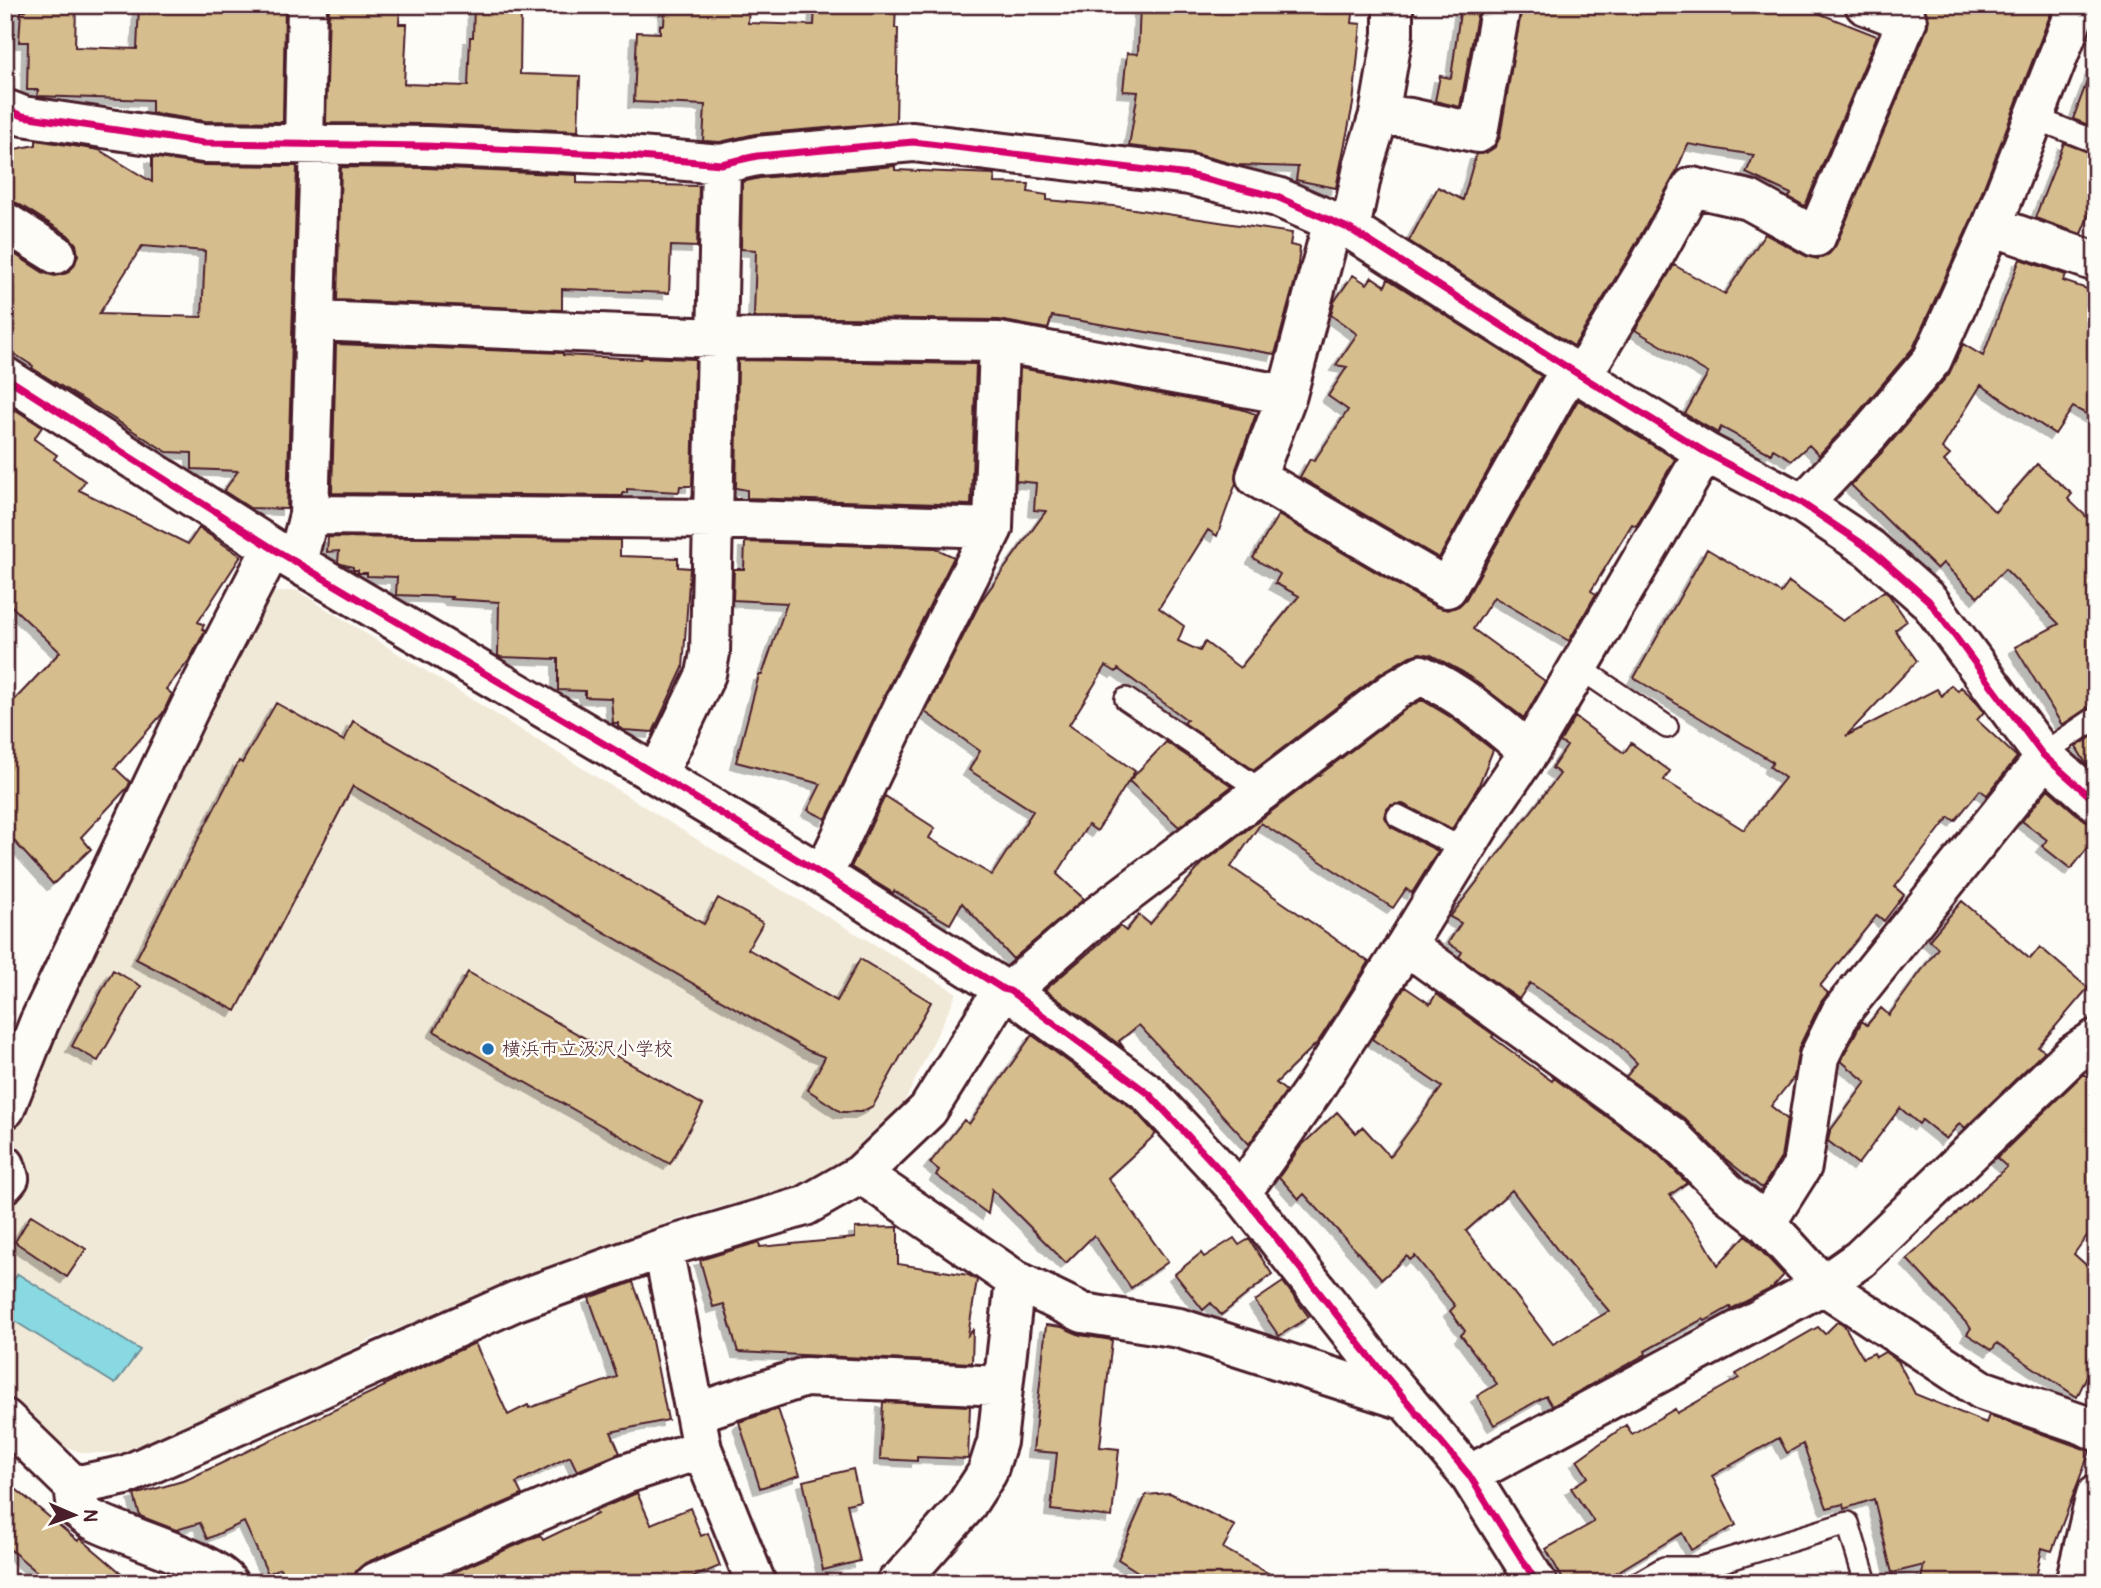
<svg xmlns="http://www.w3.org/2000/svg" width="2101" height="1588" viewBox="0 0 2101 1588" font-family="Pangolin,'Klee One',sans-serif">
	<defs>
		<filter id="shadow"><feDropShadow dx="-6" dy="6" stdDeviation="0" flood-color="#0004"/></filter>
	</defs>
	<rect width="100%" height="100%" fill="#fdfcf7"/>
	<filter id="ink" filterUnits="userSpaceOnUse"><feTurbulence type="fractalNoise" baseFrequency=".0143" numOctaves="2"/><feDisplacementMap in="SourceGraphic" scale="14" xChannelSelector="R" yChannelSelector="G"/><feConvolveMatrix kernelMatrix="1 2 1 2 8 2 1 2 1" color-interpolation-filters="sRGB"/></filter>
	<g filter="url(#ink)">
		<!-- built -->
		<path fill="#f1e9d7" d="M296 590 714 850 957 993 903 1105 846 1164 791 1188 677 1219 374 1338 220 1414 126 1453H85L49 1443 5 1402V1195L13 1181 11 1124 264 594Z"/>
		<!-- water -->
		<path fill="#88d9e1" stroke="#6f8f98" stroke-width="2" d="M18 1274 140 1350 115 1384 5 1315V1291Z"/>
		<!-- building -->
		<path fill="#d6bd8d" stroke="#4a1f2b" stroke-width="2" fill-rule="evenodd" filter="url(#shadow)" d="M26 5H76L75 47 137 49 139 5H285L283 122 205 121 152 113V100L37 96 38 90H27L28 42H19L21 11H26Z
			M329 5H400L399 24H407L404 84 468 86 470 37H473L474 5H521L520 74 580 76 578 131 428 124 326 123Z
			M665 5H749L748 23 814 25 815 5H896L895 28H898L896 122 755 134 720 142 703 141 705 105 634 102 637 32 660 33V25H664Z
			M1140 5H1354L1352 23 1361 24 1353 104 1336 188 1296 180 1298 167 1237 165 1192 153 1129 146 1138 92 1123 91 1127 53 1138 54Z
			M1461 5H1479L1460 107 1435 101 1440 76 1451 78Z
			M1522 5H1591L1604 7 1695 11 1696 5H1708L1768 13 1771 5H1798L1877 36 1805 206 1789 197 1791 194 1746 173 1754 155 1688 144 1675 174 1629 256 1574 346 1409 241 1438 187 1463 200 1476 154 1486 153 1495 147 1500 137Z
			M1927 5H2054L1972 218 1913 348 1853 419 1819 455 1809 445 1792 460 1773 449 1771 454 1721 427 1718 433 1685 414 1708 373 1635 330 1674 265 1725 294 1765 234 1806 256 1818 259 1829 254 1836 245 1927 29 1929 19 1925 9Z
			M2093 66 2096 67V128L2073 119Z
			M36 140 99 150 152 182V157L203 165 297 166 287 509 250 508 224 491 238 471 192 469V453L167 452 32 368 33 366 5 348V248L44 273 55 276 67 273 74 266 78 255 76 244 68 235 17 203 5 200V151L36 145ZM142 246 205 251 202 317 99 314Z
			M2064 143 2096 155V197L2081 234 2035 218Z
			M895 166V170L995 174 994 183 1029 184 1028 192 1047 195V200L1114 206 1292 233 1290 245 1300 247 1297 273 1275 354 1052 316 1048 329 999 320 754 317 756 250 741 249 742 182 760 178Z
			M341 167 426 168 577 175V183L699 186 697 247 671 246 669 293 562 289V310L337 300Z
			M2020 259 2066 275 2063 281 2096 292V419L2073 407 2055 434 1981 385 1942 448 1950 455 1944 461 1995 512 2037 464 2072 494 2068 499 2096 526V705L2089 707 2062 725 2015 647 2059 624 2005 569 1978 597 1943 563 1937 569 1851 485 1886 448 1949 374 1963 344 1983 356Z
			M1353 275 1367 284 1372 277 1385 286 1388 279 1541 376 1439 558 1300 477 1310 459 1314 461 1348 410 1328 396 1347 367 1336 365 1357 334 1331 315 1334 302Z
			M336 344 563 353V355L641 359V357L695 359 692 486H680L679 492 627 489V493H622V496L332 493Z
			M738 360 976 364 971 505 747 498V490L736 488Z
			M1020 368 1241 409 1256 414 1236 469V483L1217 536 1208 530 1159 608 1184 626 1178 641 1200 651 1205 642 1240 668 1299 596 1275 583 1280 574 1253 558 1278 515 1436 607 1448 610 1459 606 1466 599 1578 400 1675 459 1636 526 1632 524 1591 591 1596 594 1569 641 1494 597 1473 629 1545 681 1524 718 1463 672 1431 655 1420 653 1410 656 1381 673 1254 770 1184 723 1187 720 1118 669 1116 672 1106 666 1069 725 1135 771 1097 831 1088 825 1057 874 1084 899 1013 959 962 903 950 924 894 891 893 893 851 867 885 796 935 828 929 838 992 875 1033 811 969 770 980 751 925 712 981 601 1046 511 1034 510 1036 483 1016 481Z
			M8 405 42 427 34 439 57 455 54 459 85 481 79 490 188 544 199 528 241 556 198 622 204 625 202 629 205 631 188 662 166 689 172 694 163 713 115 768 130 782 128 787 81 837 91 849 53 884 5 831V710L60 652 5 600V409Z
			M328 537 620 540V556L678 558V567L690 568 683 668 653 732 624 730 618 727V723H613L611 698 585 697V691L558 690V659L501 657 498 656 499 602 451 599 452 597 396 595 397 577 367 576V573H358V570H353V567L341 564 338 562 339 551 327 552Z
			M745 542 935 548 954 557 887 690 826 819 808 810 821 784 736 762 759 675H762L787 603 733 600 734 569H744Z
			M1707 549 1781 593 1789 582 1843 621 1884 591 1889 595 1907 621 1895 630 1917 661 1846 736 1937 689 1942 696 1951 685 1958 691 1961 687 1973 698 1984 712 1977 720 2017 757 1988 794 1987 795 1980 790 1955 821 1949 817 1895 887 1904 895 1884 921 1877 915 1820 986 1828 993 1821 1002 1799 1047 1794 1077 1771 1106 1787 1119 1781 1158 1762 1188 1723 1157 1684 1118 1626 1077 1637 1063 1612 1038 1530 983 1519 999 1459 957 1462 952 1448 943 1461 923 1450 917 1560 774 1552 768 1567 746 1560 742 1575 717 1624 753 1631 743 1670 771 1664 780 1744 830 1785 778 1770 767 1773 762 1634 678Z
			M1422 700 1452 718 1493 750 1478 787 1452 829 1403 804 1391 805 1387 809 1385 817 1391 827 1438 851 1412 893 1406 889 1393 908 1261 823 1231 867 1369 962 1318 1042 1276 1083 1286 1091 1249 1144 1139 1025 1119 1041 1124 1048 1045 990 1120 926 1126 931 1139 915 1150 924 1202 864 1406 709Z
			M276 703 344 741 353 721 704 924 718 898 763 923 748 949 837 1001 860 959 931 1002 873 1106 861 1112H841L808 1090 825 1057 809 1051 353 786 236 1011 136 959 239 761 242 763Z
			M2096 734V773L2087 765 2076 747Z
			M1166 742 1232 786 1179 827 1129 781Z
			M2048 789 2081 818 2091 823H2096V838L2071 869 2042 846 2047 840 2022 821Z
			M1962 901 2030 959 2040 947 2088 988 2038 1047 2045 1051 1965 1128 1960 1123 1946 1139 1922 1120 1919 1124 1900 1108 1858 1164 1828 1141 1830 1131 1866 1082 1841 1061 1862 1021 1867 1025 1881 1008 1889 1015 1938 948 1929 940Z
			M113 970 141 986 98 1061 72 1046Z
			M468 972 703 1105 670 1164 434 1031Z
			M1405 987 1430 1004 1436 994 1494 1035 1492 1037 1552 1081 1554 1078 1657 1153 1687 1183 1670 1195 1703 1239 1718 1265 1746 1235 1784 1275 1772 1288 1731 1309 1730 1307 1705 1321 1703 1319 1645 1351 1646 1354 1552 1406 1546 1396 1494 1425 1477 1396 1497 1384 1461 1335 1465 1331 1450 1311 1455 1306 1415 1256 1410 1260 1407 1256 1382 1279 1304 1194 1299 1199 1279 1177 1301 1146 1337 1112 1356 1133 1363 1127 1390 1157 1442 1087 1372 1039ZM1512 1190 1562 1256 1609 1311 1553 1344 1466 1231Z
			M1032 1035 1134 1110 1156 1134 1108 1178 1168 1262 1131 1288 1094 1235 1066 1263 992 1189 988 1214 936 1175 939 1170 930 1163 964 1120 969 1124Z
			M2083 1074 2096 1082V1223L2074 1254 2096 1274V1357L2077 1397 1997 1343 1992 1350 1967 1334 1971 1328 1907 1259 2007 1167 1997 1158Z
			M31 1215 86 1249 67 1277 15 1242Z
			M898 1227V1264L968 1275 977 1280 968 1335 973 1330 972 1363 738 1352 724 1304 713 1307 700 1260 759 1242 760 1247 855 1238V1228Z
			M1234 1238 1239 1245 1249 1239 1272 1274 1221 1315 1211 1303 1203 1310 1175 1274 1201 1253 1204 1257Z
			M633 1282 649 1326 668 1420 611 1432 620 1453 577 1471 570 1456 516 1483 522 1495 365 1563 356 1571 353 1583H287L280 1568 268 1574 244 1522 207 1539 200 1523 176 1530 140 1516 134 1495 186 1480 385 1386 384 1385 398 1378 475 1343 508 1415 528 1405 529 1408 617 1377 589 1298Z
			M1283 1282 1309 1317 1279 1336 1255 1301Z
			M1838 1321 1844 1325 1863 1358 1874 1353 1876 1357 1885 1352 1898 1361 1915 1394 1986 1423 1989 1415 2090 1451 2052 1551 2042 1548 2035 1583H1920L1924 1565 1892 1573 1874 1499 1844 1509 1843 1504 1827 1508 1803 1444 1787 1453 1779 1438 1712 1476 1736 1525 1691 1550 1682 1533 1599 1583H1565L1546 1549 1594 1522 1571 1488 1588 1477 1577 1460 1626 1425 1632 1434 1675 1409 1677 1413 1739 1378 1736 1374 1818 1327 1825 1334Z
			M1046 1325 1062 1327 1080 1335 1112 1340 1100 1447 1119 1449 1112 1517 1051 1510 1057 1453 1033 1451Z
			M883 1402 970 1406 968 1459 917 1457V1461L880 1459Z
			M778 1409 800 1475 760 1488 739 1422Z
			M853 1469 860 1501 847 1504 860 1561 823 1570 803 1481Z
			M5 1480 78 1541 80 1538 133 1583H50L5 1545Z
			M637 1493 651 1524 690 1508 701 1536 708 1533 720 1566 679 1583H429L540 1535 543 1540 597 1514 595 1511Z
			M1170 1493 1235 1526 1223 1548 1286 1583H1133L1138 1572 1118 1559 1146 1495Z"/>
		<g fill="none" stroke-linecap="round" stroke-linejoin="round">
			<defs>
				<path id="service" d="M2035 118 2096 142
					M1577 666 1667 727
					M1126 699 1262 791
					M2042 754 2096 718
					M1398 816 1465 850
					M1638 1583 1664 1568H1700L1848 1523 1866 1583"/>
				<path id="minor" d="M5 109 23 116 203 143 427 146 604 154 721 164 757 156 913 142 1189 175 1277 197 1350 229 1570 369 1705 452 1803 504 1870 549 1929 601 2042 754 2096 802
					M1379 115 1410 118 1478 133 1501 5
					M304 144 307 5
					M1333 221 1287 395 1256 477 1447 588 1570 369
					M5 222 56 254
					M1992 226 2096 262
					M1350 229 1364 163 1379 115 1393 34V5
					M316 321 717 338 999 342 1287 395
					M1582 375 1648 267 1692 187 1749 200 1816 237 1907 21 1865 5
					M5 377 272 548 657 775 823 875 1003 989 1010 991 1149 1094 1241 1193 1377 1366 1469 1475 1537 1583
					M1803 504 1869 434 1932 360 1992 226 2078 5
					M309 515 320 144
					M297 562 309 515 713 519 993 528
					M657 775 706 674 710 653 721 164
					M823 875 907 699 993 528 999 342
					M1406 945 1671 1136 1729 1194 1766 1223 1823 1285 1982 1390 2084 1425 2096 1431
					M1010 991 1088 923 1394 691 1421 675C1463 694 1494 722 1529 752
					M5 1109 39 1023 190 707 272 548
					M5 1165 9 1178 5 1183
					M861 1174 1015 1280 1083 1313 1179 1328 1407 1401
					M1241 1193 1314 1089 1406 945 1489 810 1529 752 1705 452
					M1766 1223 1802 1166 1819 1057 1841 1012 2045 758
					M663 1248 702 1449 756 1583
					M695 1413 805 1377 1003 1386
					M5 1419 74 1486 126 1475 516 1301 663 1248 805 1206 861 1174 928 1110 1003 989
					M1469 1475 1823 1285 1860 1259 2071 1056 2096 1039
					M74 1486 77 1509C83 1513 88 1518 95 1521 124 1536 211 1560 228 1583
					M374 1583 625 1474 702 1449
					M896 1583 899 1582 965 1507 987 1473 997 1442 1015 1280
					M2075 1583 2096 1495"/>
			</defs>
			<!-- service casing -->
			<use href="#service" stroke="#4a1f2b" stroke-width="26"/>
			<!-- minor casing -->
			<use href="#minor" stroke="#4a1f2b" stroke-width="44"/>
			<!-- service -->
			<use href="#service" stroke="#fdfcf7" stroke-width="21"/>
			<!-- minor -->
			<use href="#minor" stroke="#fdfcf7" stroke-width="38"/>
			<defs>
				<path id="cycleway" d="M5 109 23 116 203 143 427 146 604 154 721 164 757 156 913 142 1189 175 1277 197 1350 229 1570 369 1705 452 1803 504 1870 549 1929 601 2042 754 2096 802
					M5 377 272 548 657 775 823 875 1003 989 1010 991 1149 1094 1241 1193 1377 1366 1469 1475 1537 1583"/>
			</defs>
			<!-- cycleway casing -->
			<use href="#cycleway" stroke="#fdfcf7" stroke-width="11"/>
			<!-- cycleway -->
			<use href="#cycleway" stroke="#d6006c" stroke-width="7"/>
		</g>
	</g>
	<!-- markers -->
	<circle fill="#1f6fb2" stroke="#fdfcf7" stroke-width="2.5" cx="488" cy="1049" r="7"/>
	<g text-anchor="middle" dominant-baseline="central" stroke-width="5" stroke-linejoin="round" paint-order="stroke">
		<!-- poi labels -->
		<g font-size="19" fill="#4a1f2b" stroke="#fdfcf7" text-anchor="start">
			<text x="502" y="1049">横浜市立汲沢小学校</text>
		</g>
	</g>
	<!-- margin -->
	<rect width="2101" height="1588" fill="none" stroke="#fdfcf7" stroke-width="28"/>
	<rect x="14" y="14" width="2073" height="1560" fill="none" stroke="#4a1f2b" stroke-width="2.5" filter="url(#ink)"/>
	<!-- north arrow -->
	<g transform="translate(74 1515) rotate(92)" stroke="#fdfcf7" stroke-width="5" paint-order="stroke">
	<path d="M0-5L12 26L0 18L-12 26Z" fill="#4a1f2b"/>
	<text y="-10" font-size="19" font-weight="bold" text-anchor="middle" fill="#4a1f2b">N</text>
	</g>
</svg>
